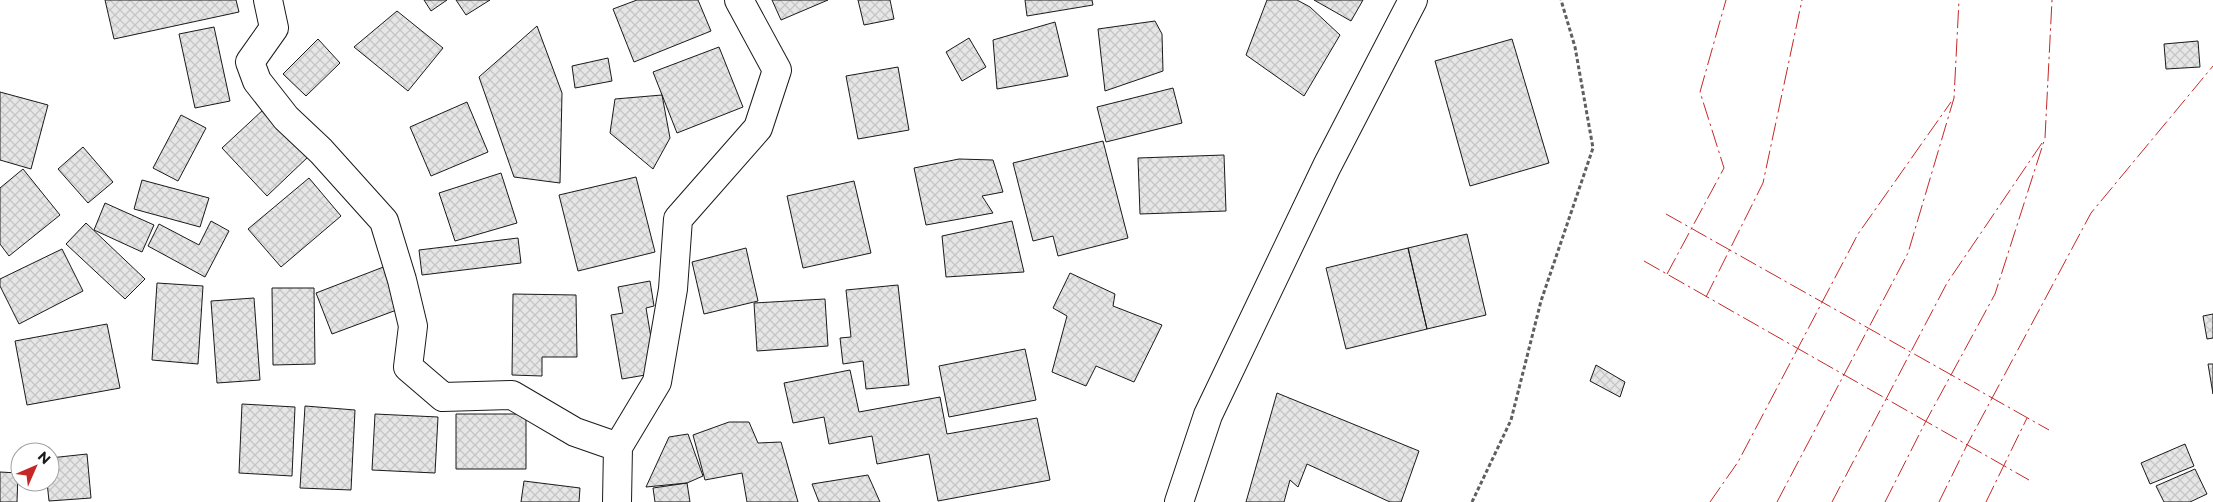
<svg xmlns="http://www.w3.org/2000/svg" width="2213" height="502" viewBox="0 0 2213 502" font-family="Montserrat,sans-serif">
	<defs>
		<pattern id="building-cross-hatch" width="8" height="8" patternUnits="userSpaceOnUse" patternTransform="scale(1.25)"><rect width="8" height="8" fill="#e6e6e6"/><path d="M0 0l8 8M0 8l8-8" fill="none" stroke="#c5c5c5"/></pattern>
	</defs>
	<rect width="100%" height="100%" fill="#fff"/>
	<!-- building -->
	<path fill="url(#building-cross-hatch)" stroke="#1a1a1a" d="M105 0H236L239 12 114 39Z
		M424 0H447L431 11Z
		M456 0H490L466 15Z
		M637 0H698L711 31 634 62 613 9Z
		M772 0H828L781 20Z
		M858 0H890L894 19 864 25Z
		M1025 0H1092L1093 5 1027 16Z
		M1267 0H1297L1310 7 1340 35 1304 96 1246 55Z
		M1314 0H1363L1351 21Z
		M397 11 443 48 408 91 354 47Z
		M1155 21 1162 34 1163 71 1105 91 1098 29Z
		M1055 22 1068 76 997 89 993 40Z
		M537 26 562 93 560 183 514 177 479 77Z
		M214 27 230 101 195 108 179 34Z
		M969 38 986 67 962 81 946 52Z
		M318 39 340 63 306 96 283 74Z
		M1512 39 1549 163 1470 186 1435 61Z
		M2198 41 2200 67 2166 69 2164 44Z
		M719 47 743 107 677 133 653 72Z
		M608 58 612 81 575 88 572 66Z
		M898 67 909 130 858 139 846 76Z
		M1173 88 1182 123 1106 142 1097 107Z
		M0 92 48 105 31 169 0 160Z
		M662 95 670 138 653 169 610 133 615 99Z
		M467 102 488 152 431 176 410 127Z
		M264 109 309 156 267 196 222 148Z
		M181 115 206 128 178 181 153 168Z
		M1103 141 1128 238 1058 256 1053 236 1033 241 1013 163Z
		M83 147 113 182 88 203 58 169Z
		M1224 155 1226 211 1140 214 1138 158Z
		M959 159 993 160 1003 192 982 196 993 213 926 225 914 168Z
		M23 169 60 215 9 256 0 244V188Z
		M501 173 517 223 455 241 439 193Z
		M636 177 655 252 578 271 559 195Z
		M309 178 341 216 281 267 248 229Z
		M142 180 209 198 200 227 134 209Z
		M854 181 871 253 803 268 787 196Z
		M105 203 154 225 142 252 94 230Z
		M211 221 229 231 205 277 148 246 159 224 199 245Z
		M1012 221 1024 272 946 277 942 236Z
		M86 223 145 279 125 299 66 244Z
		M1467 234 1486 315 1427 329 1408 248Z
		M518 238 521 263 422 275 419 250Z
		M746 248 758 301 704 314 692 262Z
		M1408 248 1427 329 1346 349 1326 268Z
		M62 249 83 291 19 324 0 286V279Z
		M386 266 402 308 332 334 316 293Z
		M1070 273 1115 294 1113 306 1162 325 1134 382 1096 366 1086 386 1052 372 1067 316 1053 308Z
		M650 281 654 306 646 308 657 373 622 379 611 315 623 313 618 287Z
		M157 283 203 286 198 364 152 360Z
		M898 285 909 385 866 389 863 361 843 364 840 338 851 337 846 290Z
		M272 288H314L315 364 273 365Z
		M513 294 576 295 577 357H542V376L512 375Z
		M254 298 260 380 217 383 211 301Z
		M825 299 828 346 757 351 754 303Z
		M2213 314V338L2207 339 2203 316Z
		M107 324 120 388 27 405 15 341Z
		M1025 349 1036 400 949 417 939 366Z
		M2208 364H2213V394Z
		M1596 365 1625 382 1620 397 1590 381Z
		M850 370 859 412 940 397 947 434 1037 418 1050 480 938 501 929 454 877 464 872 436 829 444 824 417 793 423 784 383Z
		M1277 393 1419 451 1401 502H1390L1307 464 1298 487 1290 480 1284 502H1246Z
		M242 404 295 407 292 476 239 473Z
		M305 406 355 410 351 490 300 488Z
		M375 414 438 417 435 473 372 470Z
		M456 414H526V469H456Z
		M729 422H749L758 443 781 442 798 502H747L742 473 705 480 693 435Z
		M688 434 703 476 687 483 646 487 669 437Z
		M2185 444 2194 466 2150 484 2141 463Z
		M87 454 91 498 49 501 47 482H50V458Z
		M2195 469 2207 494 2190 502H2164L2156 486Z
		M0 472 18 473 17 502H0Z
		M868 475 880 502H819L812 484Z
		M524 481 580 488 579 502H521Z
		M687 483 690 502H655L653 488Z"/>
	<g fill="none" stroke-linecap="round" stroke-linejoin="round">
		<defs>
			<path id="minor" d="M268 0 274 28 250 62 257 81 286 118 321 151 384 221 402 280 413 326 408 367 443 397 512 395 575 432 618 447
				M617 502 618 447 657 382 673 289 678 219 758 128 777 70 739 0"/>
			<path id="tertiary" d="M1179 502 1208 415 1327 166 1413 0"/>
		</defs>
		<!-- minor casing -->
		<use href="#minor" stroke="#1a1a1a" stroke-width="30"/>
		<!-- tertiary casing -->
		<use href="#tertiary" stroke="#1a1a1a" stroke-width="30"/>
		<!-- path -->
		<path stroke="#5f5f5f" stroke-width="3" stroke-dasharray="4 2.5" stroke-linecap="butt" d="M1472 502 1511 420 1541 301 1593 148 1575 47 1561 0"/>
		<!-- minor -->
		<use href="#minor" stroke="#fff" stroke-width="28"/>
		<!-- tertiary -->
		<use href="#tertiary" stroke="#fff" stroke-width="28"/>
		<!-- power -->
		<path stroke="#c62828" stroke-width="1" stroke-dasharray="18 4 2.5 4" stroke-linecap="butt" d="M1666 214 2049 430
			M1644 261 2029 480
			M1667 274 1724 168 1700 92 1726 0
			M1706 297 1763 183 1802 0
			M1710 502 1738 462 1858 234 1951 102
			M1777 502 1908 253 1954 98 1959 0
			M1832 502 1947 283 2042 143
			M1885 502 1926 421 1995 294 2045 138 2052 0
			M1939 502 1967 445 2091 213 2213 66
			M1986 502 2027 418"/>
	</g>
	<!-- north arrow -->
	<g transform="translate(35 467) rotate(45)"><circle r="24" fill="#ffffff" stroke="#a3a3a3"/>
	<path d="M0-4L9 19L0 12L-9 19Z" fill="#c62828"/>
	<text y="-8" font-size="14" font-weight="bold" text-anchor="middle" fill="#1a1a1a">N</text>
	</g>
</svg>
